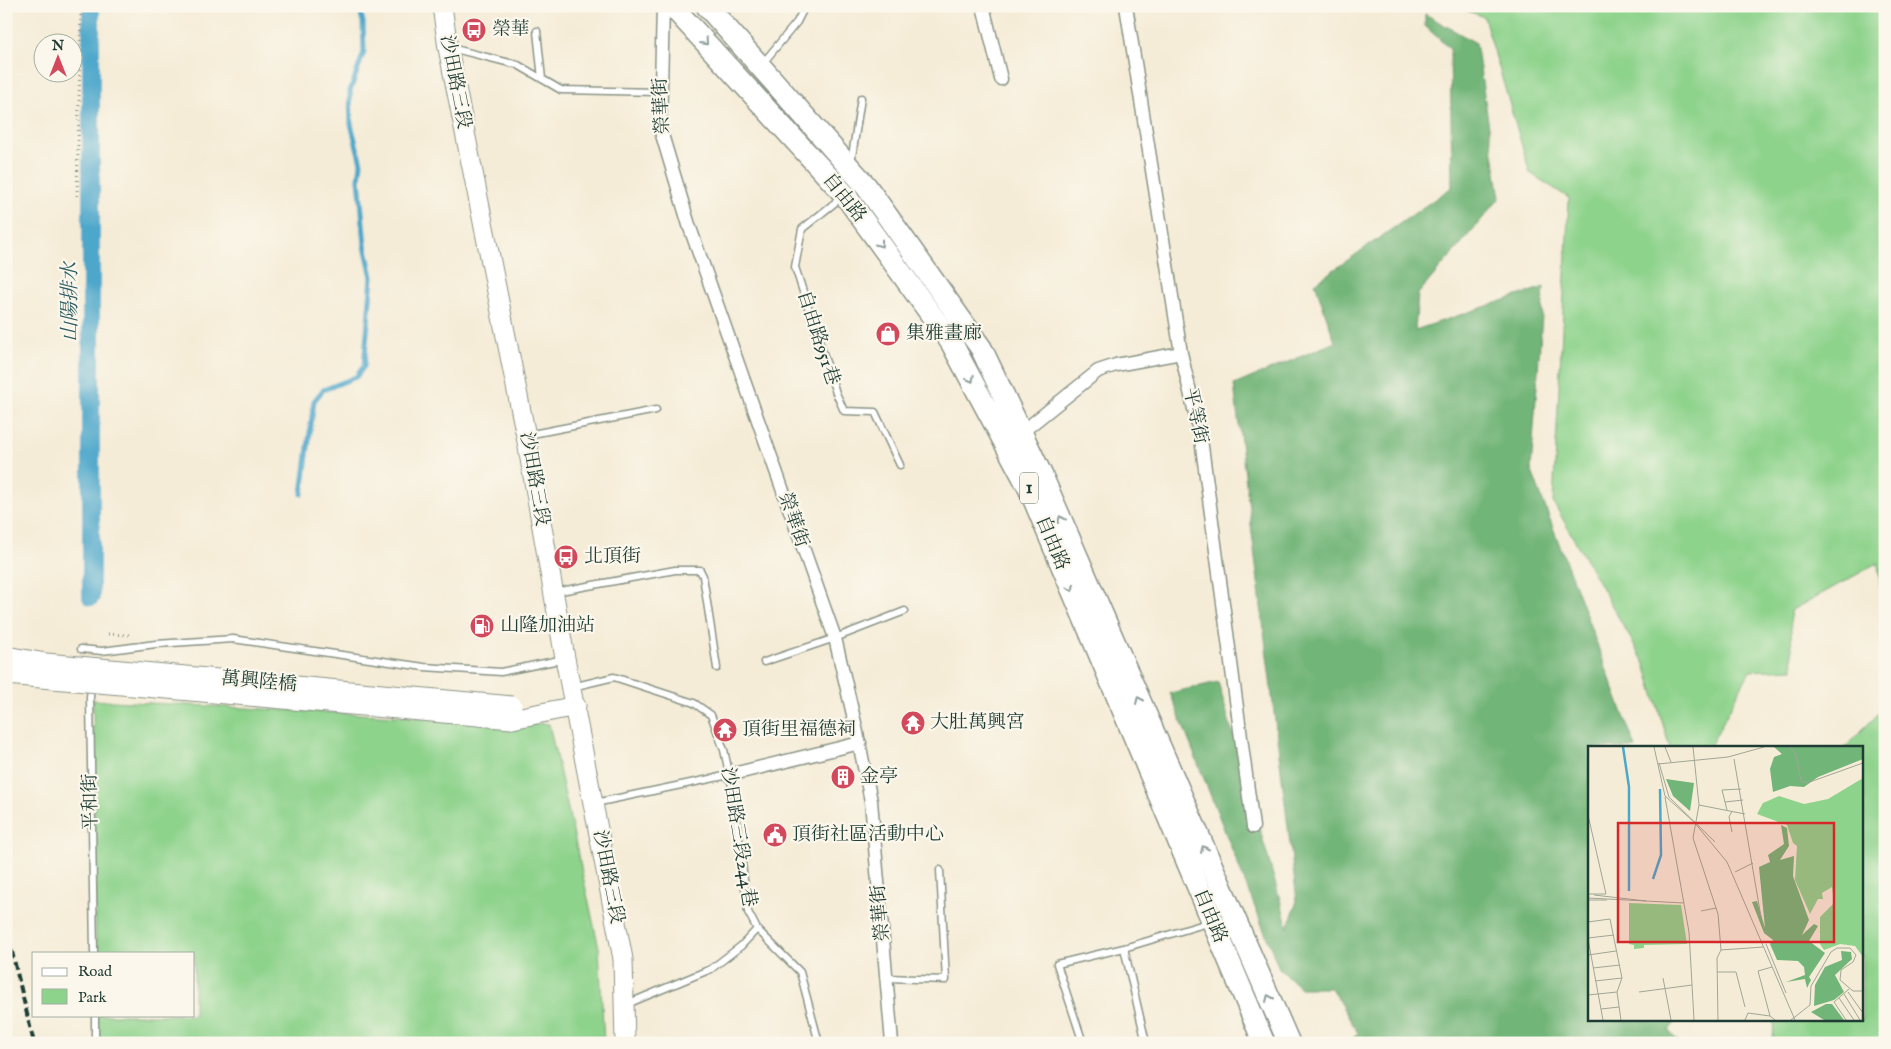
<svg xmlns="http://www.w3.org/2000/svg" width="1891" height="1049" viewBox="0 0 1891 1049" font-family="'IM FELL English','Noto Serif TC',serif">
	<rect width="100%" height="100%" fill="#fbf7ec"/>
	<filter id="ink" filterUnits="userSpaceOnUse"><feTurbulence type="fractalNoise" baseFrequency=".02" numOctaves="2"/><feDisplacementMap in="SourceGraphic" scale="10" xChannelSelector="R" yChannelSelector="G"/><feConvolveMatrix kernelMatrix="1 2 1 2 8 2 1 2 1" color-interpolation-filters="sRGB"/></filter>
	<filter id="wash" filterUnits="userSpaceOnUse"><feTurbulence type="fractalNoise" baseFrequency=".0096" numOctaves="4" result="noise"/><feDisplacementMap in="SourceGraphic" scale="20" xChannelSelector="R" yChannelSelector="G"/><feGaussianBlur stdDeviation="1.12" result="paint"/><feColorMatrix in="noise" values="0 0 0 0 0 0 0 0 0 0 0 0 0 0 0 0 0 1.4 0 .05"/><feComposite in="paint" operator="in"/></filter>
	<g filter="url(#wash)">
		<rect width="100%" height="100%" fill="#f5ecd7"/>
		<!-- green -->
		<path fill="#8ed38c" stroke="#568860" d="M1454 6H1885V640L1878 563 1790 611 1793 669 1750 671 1709 748H1670L1645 664 1553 502 1569 198 1530 173 1484 17Z
			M93 700 549 724 599 948 604 1043H97V1015H194V953H96Z
			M1885 707V1043H1773L1774 1020H1862V748H1844Z"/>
		<!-- forest -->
		<path fill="#72b578" stroke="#487956" d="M1425 14 1476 43 1500 198 1418 294 1415 330 1544 287 1531 469 1636 748H1590V1020H1676L1669 1031 1679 1043H1348L1358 1033 1331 988H1300L1279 968 1170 693 1218 682 1288 928 1297 901 1234 385 1335 342 1315 283 1452 187 1450 49 1425 26Z"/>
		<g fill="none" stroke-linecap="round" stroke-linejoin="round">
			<!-- stream -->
			<path stroke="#4da7cb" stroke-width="5" d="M302 494 314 401 323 390 356 377 364 366 372 277 365 245 359 179 361 163 351 124 350 91 364 52 363 22 359 6"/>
			<!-- canal -->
			<path stroke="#4da7cb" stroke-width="18" d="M91 597V6"/>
		</g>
	</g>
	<g filter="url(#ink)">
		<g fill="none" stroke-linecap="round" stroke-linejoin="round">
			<defs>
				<path id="lane" d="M537 31 542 79
					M451 48 518 65 561 90 659 92
					M763 63 797 22 805 6
					M851 163 861 98
					M842 197 802 229 795 267 836 393 844 411 875 412 900 465
					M527 435 656 410
					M555 592 675 570H700L703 576 717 668
					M81 649 102 651 156 644 233 639 424 667 501 672 564 659
					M764 662 835 638 905 611
					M91 685 90 698 94 953
					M572 687 614 677 694 703 711 715 724 750 733 791 748 912 757 929 800 972 819 1043
					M595 803 729 775
					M1124 948 1146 1043
					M887 978 946 980 940 870
					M627 1004 711 969 741 946 757 929
					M95 1015V1043
					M1083 1043 1057 964 1124 948 1211 922"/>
				<path id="street" d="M663 6 660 128 689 225 835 638 855 723 871 801 892 1043
					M983 6 1001 79
					M1126 6 1181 353 1201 439 1253 827
					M1022 432 1098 371 1116 365 1181 353
					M729 775 860 743"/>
				<path id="secondary" d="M442 6 448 48 526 436 565 658 623 959 625 1043
					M512 719 576 706"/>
				<path id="primary" d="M672 6 845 195 951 342 1029 488 1264 1043
					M707 6 866 186 981 348 1042 476 1289 1043"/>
			</defs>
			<!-- lane casing -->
			<use href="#lane" stroke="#8a9486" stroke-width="9"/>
			<!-- street casing -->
			<use href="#street" stroke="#8a9486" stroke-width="15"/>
			<!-- secondary casing -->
			<use href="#secondary" stroke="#8a9486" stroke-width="21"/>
			<!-- primary casing -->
			<use href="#primary" stroke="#8a9486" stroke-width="24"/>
			<!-- path -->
			<path stroke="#8a9486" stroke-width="3" stroke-dasharray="1 4" stroke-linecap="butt" d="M77 196 81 6
				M108 634 132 635"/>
			<!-- lane -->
			<use href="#lane" stroke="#fff" stroke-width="6"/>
			<!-- street -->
			<use href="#street" stroke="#fff" stroke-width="12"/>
			<!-- secondary -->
			<use href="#secondary" stroke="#fff" stroke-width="19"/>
			<!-- primary -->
			<use href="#primary" stroke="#fff" stroke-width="21"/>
			<!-- rail -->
			<path stroke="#1f3d34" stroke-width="4" stroke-dasharray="8 4" stroke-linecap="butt" d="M6 927 34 1043"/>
			<defs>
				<path id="secondary-bridge" d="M6 656 46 663 512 706
					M6 675 512 719"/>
			</defs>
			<!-- secondary-bridge casing -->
			<use href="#secondary-bridge" stroke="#8a9486" stroke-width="21" stroke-linecap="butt"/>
			<!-- secondary-bridge -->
			<use href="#secondary-bridge" stroke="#fff" stroke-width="19"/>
		</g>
		<!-- one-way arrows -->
		<defs><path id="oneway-chevron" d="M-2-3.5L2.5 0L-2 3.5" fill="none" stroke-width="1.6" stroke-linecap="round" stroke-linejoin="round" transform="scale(1.25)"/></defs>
		<g stroke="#8f9e9a">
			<use href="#oneway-chevron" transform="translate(705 42) rotate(48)"/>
			<use href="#oneway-chevron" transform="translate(880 244) rotate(54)"/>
			<use href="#oneway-chevron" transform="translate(971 379) rotate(62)"/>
			<use href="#oneway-chevron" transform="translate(1061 519) rotate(-114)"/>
			<use href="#oneway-chevron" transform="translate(1071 588) rotate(67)"/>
			<use href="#oneway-chevron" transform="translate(1139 700) rotate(-114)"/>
			<use href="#oneway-chevron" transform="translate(1204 849) rotate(-114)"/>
			<use href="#oneway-chevron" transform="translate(1269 998) rotate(-114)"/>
		</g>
	</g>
	<!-- icons -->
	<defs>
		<symbol id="bus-disc" viewBox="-11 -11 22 22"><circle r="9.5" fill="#d1495b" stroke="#fbf7ec"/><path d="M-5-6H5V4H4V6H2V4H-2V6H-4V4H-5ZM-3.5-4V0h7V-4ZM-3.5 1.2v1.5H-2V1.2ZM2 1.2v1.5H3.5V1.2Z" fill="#fff"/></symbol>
		<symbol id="shop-disc" viewBox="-11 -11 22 22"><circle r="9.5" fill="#d1495b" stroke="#fbf7ec"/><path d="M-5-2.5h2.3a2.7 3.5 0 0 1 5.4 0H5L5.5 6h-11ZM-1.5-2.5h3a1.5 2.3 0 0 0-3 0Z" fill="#fff"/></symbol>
		<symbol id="fuel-disc" viewBox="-11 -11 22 22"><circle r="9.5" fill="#d1495b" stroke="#fbf7ec"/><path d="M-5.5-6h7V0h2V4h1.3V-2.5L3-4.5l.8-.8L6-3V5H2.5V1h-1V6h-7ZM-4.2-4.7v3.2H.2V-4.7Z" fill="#fff"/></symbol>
		<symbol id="temple-disc" viewBox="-11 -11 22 22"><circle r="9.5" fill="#d1495b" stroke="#fbf7ec"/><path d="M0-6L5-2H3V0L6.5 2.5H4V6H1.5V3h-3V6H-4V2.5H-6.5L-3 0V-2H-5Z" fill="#fff"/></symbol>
		<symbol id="building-disc" viewBox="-11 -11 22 22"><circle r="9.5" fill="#d1495b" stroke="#fbf7ec"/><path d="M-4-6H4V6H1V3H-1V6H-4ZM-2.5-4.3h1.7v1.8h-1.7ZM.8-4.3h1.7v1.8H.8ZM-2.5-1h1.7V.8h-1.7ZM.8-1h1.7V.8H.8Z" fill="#fff"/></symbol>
		<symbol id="civic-disc" viewBox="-11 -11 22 22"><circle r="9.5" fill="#d1495b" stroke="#fbf7ec"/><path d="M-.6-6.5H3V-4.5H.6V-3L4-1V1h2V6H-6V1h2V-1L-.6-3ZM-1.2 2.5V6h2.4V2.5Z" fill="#fff"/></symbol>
	</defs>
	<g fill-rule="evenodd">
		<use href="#bus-disc" x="460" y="16" width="28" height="28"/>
		<use href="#shop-disc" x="874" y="320" width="28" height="28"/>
		<use href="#bus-disc" x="552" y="543" width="28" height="28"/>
		<use href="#fuel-disc" x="468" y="612" width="28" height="28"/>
		<use href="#temple-disc" x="899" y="709" width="28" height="28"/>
		<use href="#temple-disc" x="711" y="716" width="28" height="28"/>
		<use href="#building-disc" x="829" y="763" width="28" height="28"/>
		<use href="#civic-disc" x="761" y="821" width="28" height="28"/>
	</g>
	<g text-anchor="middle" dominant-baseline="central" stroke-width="4.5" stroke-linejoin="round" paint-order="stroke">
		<!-- shield labels -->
		<rect fill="#fbf7ec" stroke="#61756b" stroke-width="1" x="1020" y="472.5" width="18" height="31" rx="4"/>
		<g font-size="18" font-weight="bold" fill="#1f3d34">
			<text x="1029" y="488">1</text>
		</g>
		<!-- poi labels -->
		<g font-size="19" fill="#1f3d34" stroke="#fbf7ec" text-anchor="start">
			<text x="492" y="30">榮華</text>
			<text x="906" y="334">集雅畫廊</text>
			<text x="584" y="557">北頂街</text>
			<text x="500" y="626">山隆加油站</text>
			<text x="930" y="723">大肚萬興宮</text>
			<text x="742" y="730">頂街里福德祠</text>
			<text x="860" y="777">金亭</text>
			<text x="792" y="835">頂街社區活動中心</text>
		</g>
		<!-- street labels -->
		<g font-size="19" fill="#1f3d34" stroke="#fbf7ec">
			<text transform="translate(455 82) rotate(79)">沙田路三段</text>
			<text transform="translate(662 106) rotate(-93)">榮華街</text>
			<text transform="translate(844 198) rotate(51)">自由路</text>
			<text transform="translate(818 338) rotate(72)">自由路951巷</text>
			<text transform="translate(1195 416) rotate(78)">平等街</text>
			<text transform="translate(534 479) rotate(80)">沙田路三段</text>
			<text transform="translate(793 520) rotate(71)">榮華街</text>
			<text transform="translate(1052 543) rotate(67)">自由路</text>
			<text transform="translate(259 682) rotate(5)">萬興陸橋</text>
			<text transform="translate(91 802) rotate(-91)">平和街</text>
			<text transform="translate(738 837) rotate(81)">沙田路三段244巷</text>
			<text transform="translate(608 877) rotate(79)">沙田路三段</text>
			<text transform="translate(881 913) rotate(-95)">榮華街</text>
			<text transform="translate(1210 916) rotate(67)">自由路</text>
		</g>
		<!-- water labels -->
		<g font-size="20" font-style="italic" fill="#2d5d61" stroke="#fbf7ec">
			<text transform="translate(70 302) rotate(-90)">山陽排水</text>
		</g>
	</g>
	<!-- overview -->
	<g transform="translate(1588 746)">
		<rect width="275" height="275" fill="#f5ecd7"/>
		<path d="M275 32V211L267 200 252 198 236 204 232 198V171L246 157 244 141 234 147 235 153H230L222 168 207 134 209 100 205 97 199 79 169 68 175 57 191 50 216 58 240 53ZM41 157 93 159 99 198 56 199V202L46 203V199L41 198Z" fill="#8ed38c"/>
		<path d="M186 1H275V13L230 31 216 41 202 40 185 46 182 23 186 11 194 8ZM78 33 106 37 102 65 85 50ZM193 79 199 82 201 100 192 114 206 110 205 130 221 174 214 189 226 178 230 180 221 195 237 207 221 231 223 234 219 242 217 233 198 236 217 229 216 221 210 215 189 214 182 198 185 194 176 187 164 156 169 155 177 182 171 121 182 116 180 109 196 98ZM253 205 263 206 264 213 247 229 256 246 246 254 226 260 227 239 237 221 254 214ZM238 258H244L256 274H236L223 266Z" fill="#72b578"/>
		<path fill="none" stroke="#4da7cb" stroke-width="2.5" d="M35 1 41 41V145M65 133 73 109 72 43"/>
		<path fill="none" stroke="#9fa696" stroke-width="1" d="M66 1 77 50 106 76 139 116 207 274M77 1 83 16M105 1 111 59 105 92 130 168 133 204 129 212 130 274M202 1 208 9 213 35 219 37 275 17M146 13 173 171M71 17 81 51 127 96M70 18 140 11 176 1M77 51 101 186 106 274M137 56 155 54M111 59 157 68M139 64 134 44 153 43M144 65 141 71 144 86M0 69 18 148H0M147 126 165 117M6 149 58 155M0 152 96 157M0 154H19M113 165 128 162M0 176 22 173 34 232 29 246 33 274M0 192 26 189M0 193 15 274M178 198 198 247M133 204 175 201M0 209 28 205M5 222 32 219M129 226H148L157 261M75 232 83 274M7 235 34 232M51 246 104 239M260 246 275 267M256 248 272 274M0 249 29 246M251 252 266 274M13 263 31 261M182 270 170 225 184 221M157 274 160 267 182 270 187 274M203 274 222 259 223 240 243 206 249 202H262L268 209 265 216 253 224 252 234 265 245H275M258 274 246 256 261 243"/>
		<path fill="#d62828" fill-opacity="0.15" stroke="#d62828" stroke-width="2.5" d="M30 77H246V196H30Z"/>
		<rect width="275" height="275" fill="none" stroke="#1f3d34" stroke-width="2.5"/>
	</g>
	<!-- margin -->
	<rect width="1891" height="1049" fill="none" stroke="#fbf7ec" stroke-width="25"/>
	<!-- legend -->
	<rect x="32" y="952" width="162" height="65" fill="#fbf7ec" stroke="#a3ada2"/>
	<rect x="42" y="968" width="25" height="8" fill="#ffffff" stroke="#a3ada2"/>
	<text x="78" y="976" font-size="15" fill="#1f3d34">Road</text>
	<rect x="42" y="989" width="25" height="15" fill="#8ed38c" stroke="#a3ada2"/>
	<text x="78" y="1002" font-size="15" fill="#1f3d34">Park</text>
	<!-- north arrow -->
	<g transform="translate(58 58)"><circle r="24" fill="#fbf7ec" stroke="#a3ada2"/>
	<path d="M0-4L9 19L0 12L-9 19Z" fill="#d1495b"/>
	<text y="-8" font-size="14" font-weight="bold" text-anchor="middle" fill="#1f3d34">N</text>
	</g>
</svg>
